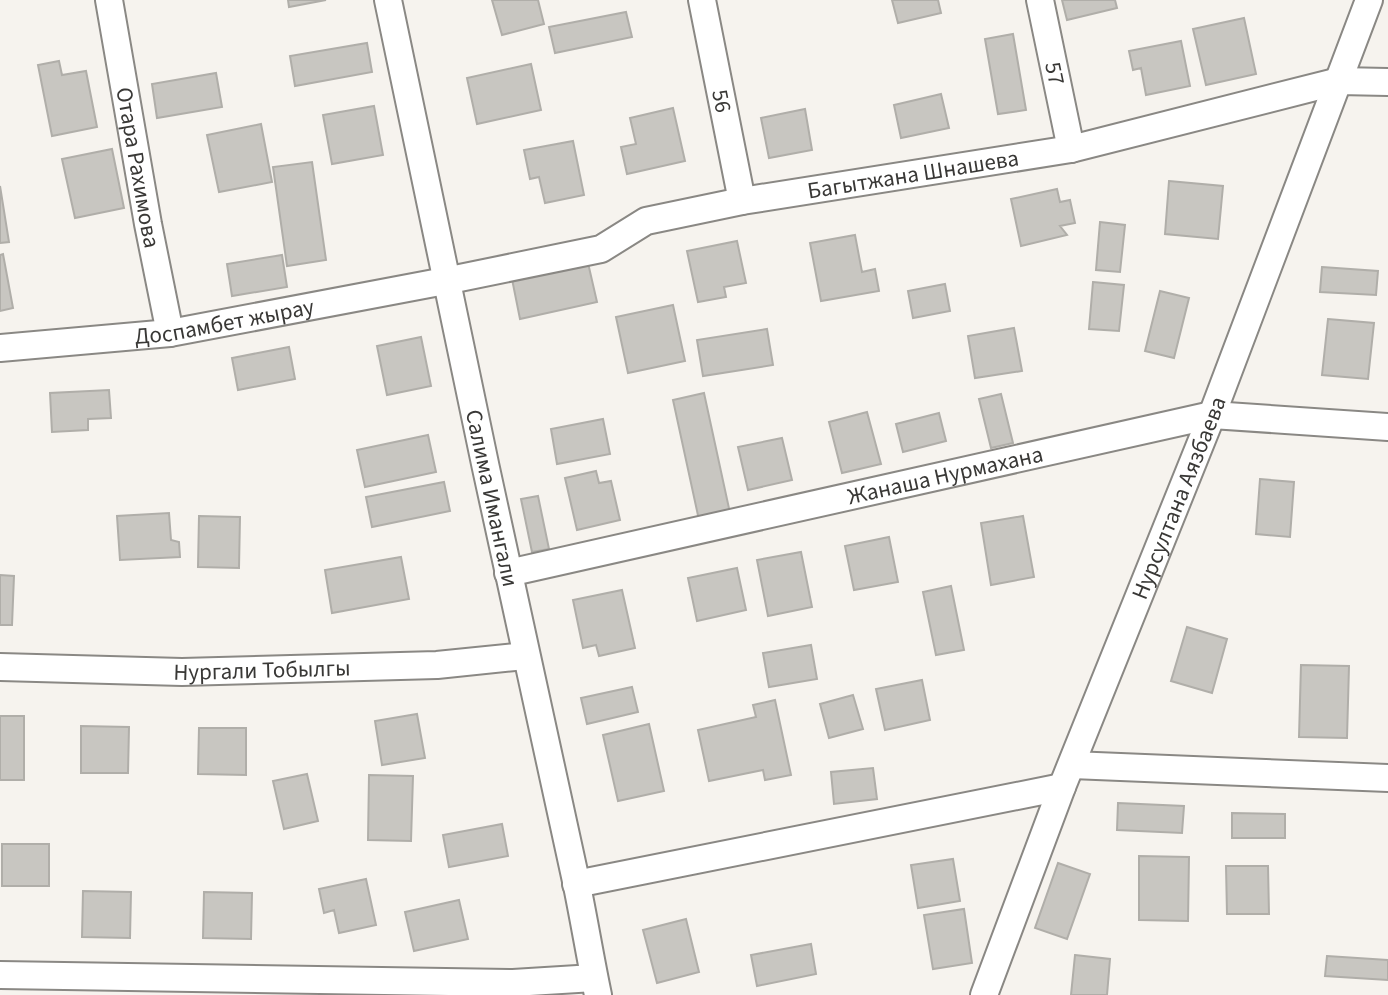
<svg xmlns="http://www.w3.org/2000/svg" width="1388" height="995" viewBox="0 0 1388 995" font-family="'Source Sans 3',sans-serif">
	<rect width="100%" height="100%" fill="#f6f3ee"/>
	<!-- building -->
	<path fill="#c8c6c1" stroke="#b0aea9" stroke-width="2" d="M288 0H326L289 7Z
		M492 0H538L544 24 502 35Z
		M892 0H938L941 13 898 23Z
		M1062 0H1115L1117 8 1067 20Z
		M626 12 632 37 555 53 549 27Z
		M1244 18 1256 74 1206 85 1193 29Z
		M1013 34 1026 110 998 114 985 39Z
		M1181 41 1190 86 1146 95 1141 68 1133 70 1129 51Z
		M367 43 372 72 295 86 290 56Z
		M59 61 62 75 86 71 97 127 52 136 38 65Z
		M531 64 541 110 477 124 467 78Z
		M216 73 222 107 157 118 152 84Z
		M941 94 949 128 901 138 894 105Z
		M374 106 383 155 332 164 323 115Z
		M673 108 685 161 627 174 621 147 636 144 630 118Z
		M805 109 812 150 769 158 761 118Z
		M261 124 272 182 219 192 207 135Z
		M573 141 584 195 545 203 539 177 530 179 524 150Z
		M112 149 124 208 75 218 62 159Z
		M312 162 326 260 287 266 273 167Z
		M1169 181 1223 186 1218 239 1165 234Z
		M0 186 9 242 0 243Z
		M1057 189 1060 202 1070 200 1075 223 1060 226 1067 235 1021 246 1011 199Z
		M1100 222 1125 225 1120 272 1096 270Z
		M855 235 862 272 875 269 879 291 821 301 810 243Z
		M737 241 746 283 724 287 726 297 698 302 687 251Z
		M3 254 13 308 0 311V255Z
		M282 255 287 287 232 296 227 264Z
		M588 263 597 302 520 319 512 279Z
		M1322 267 1378 271 1376 295 1320 292Z
		M1093 282 1124 285 1119 331 1089 329Z
		M945 284 950 311 913 318 908 291Z
		M1160 291 1189 298 1174 358 1145 351Z
		M673 305 685 361 628 373 616 317Z
		M1328 319 1374 323 1368 379 1322 375Z
		M1014 328 1022 371 975 378 968 336Z
		M767 329 773 365 703 376 697 340Z
		M421 337 431 386 387 395 377 346Z
		M289 347 295 379 238 390 232 358Z
		M109 390 111 418 88 419V430L52 432 50 393Z
		M704 393 730 513 699 520 673 400Z
		M1001 394 1013 443 991 448 979 399Z
		M867 412 881 464 842 473 829 422Z
		M939 413 946 441 903 452 896 424Z
		M603 419 610 454 557 464 551 429Z
		M428 435 436 472 365 487 357 450Z
		M782 438 792 480 748 490 738 447Z
		M596 471 599 483 611 481 620 520 577 530 565 478Z
		M1260 479 1294 482 1290 537 1256 534Z
		M444 482 450 511 372 527 366 497Z
		M538 496 549 549 532 552 521 499Z
		M169 513 171 540 179 542 180 557 120 560 117 516Z
		M199 516 240 517 239 568 198 567Z
		M1023 516 1034 577 991 585 981 523Z
		M889 537 898 582 854 590 845 546Z
		M801 552 812 607 768 616 757 560Z
		M401 557 409 599 332 613 325 570Z
		M737 568 746 610 697 621 688 578Z
		M0 575 14 576 12 625H0Z
		M951 586 964 650 936 655 923 592Z
		M622 590 635 648 599 656 596 645 583 648 573 600Z
		M1187 627 1227 639 1212 693 1171 681Z
		M811 645 817 679 769 687 763 653Z
		M1301 665 1349 666 1347 738 1299 737Z
		M922 680 930 720 885 730 876 689Z
		M632 687 638 712 587 724 581 698Z
		M853 695 863 729 829 738 820 704Z
		M775 700 791 775 765 780 763 770 709 781 698 730 756 717 753 705Z
		M417 714 425 758 382 765 375 721Z
		M0 716H24V780H0Z
		M649 724 664 791 618 801 603 735Z
		M81 726 129 727 128 773H81Z
		M199 728H246V775L198 774Z
		M873 768 877 799 834 804 831 772Z
		M307 774 318 821 284 829 273 781Z
		M369 775 413 776 411 841 368 840Z
		M1118 803 1184 806 1182 833 1117 830Z
		M1232 813 1285 814V838H1232Z
		M502 824 508 856 449 867 443 835Z
		M2 844H49V886H2Z
		M1139 856 1189 857 1188 921 1139 920Z
		M953 859 960 901 918 908 911 865Z
		M1058 863 1090 874 1067 939 1035 928Z
		M1226 866H1268L1269 914H1227Z
		M366 879 376 925 339 933 334 910 324 913 319 889Z
		M83 891 131 892 130 938 82 937Z
		M204 892 252 893 251 939 203 938Z
		M459 900 468 939 414 951 405 912Z
		M964 909 972 963 933 969 924 915Z
		M686 919 699 972 657 983 643 930Z
		M811 944 816 974 757 986 751 955Z
		M1075 955 1110 959 1107 995H1071Z
		M1327 956 1388 960V980L1325 976Z"/>
	<g fill="none" stroke-linecap="round" stroke-linejoin="round">
		<defs>
			<g id="minor">
				<path id="s1" d="M109 0 148 224 170 333"/>
				<path id="s2" d="M388 0C448 294 511 588 576 881 584 919 590 957 598 995"/>
				<path id="s3" d="M702 0 742 201"/>
				<path id="s4" d="M1040 0 1071 149"/>
				<path id="s5" d="M0 348 170 333 445 281 601 249 646 221 742 201 1071 149 1339 81 1388 82"/>
				<path id="s6" d="M508 573 1212 415 1388 427"/>
				<path id="s7" d="M0 667 182 672 437 665 525 656"/>
				<path d="M1072 765 1388 778"/>
				<path d="M576 884 1062 787"/>
				<path d="M0 975 513 983 594 978"/>
				<path id="s8" d="M984 995 1062 787 1212 415 1369 0"/>
			</g>
		</defs>
		<!-- minor casing -->
		<use href="#minor" stroke="#8a8884" stroke-width="30"/>
		<!-- minor -->
		<use href="#minor" stroke="#fff" stroke-width="26"/>
	</g>
	<g text-anchor="middle" dominant-baseline="central" stroke-width="7" stroke-linejoin="round" paint-order="stroke">
		<!-- street labels -->
		<g font-size="23" fill="#393836" stroke="#f6f3ee">
			<text stroke="none"><textPath href="#s4" startOffset="75">57</textPath></text>
			<text stroke="none"><textPath href="#s3" startOffset="103">56</textPath></text>
			<text stroke="none"><textPath href="#s1" startOffset="170">Отара Рахимова</textPath></text>
			<text stroke="none"><textPath href="#s5" startOffset="934">Багытжана Шнашева</textPath></text>
			<text stroke="none"><textPath href="#s5" startOffset="226">Доспамбет жырау</textPath></text>
			<text stroke="none"><textPath href="#s6" startOffset="448">Жанаша Нурмахана</textPath></text>
			<text stroke="none"><textPath href="#s2" startOffset="509">Салима Имангали</textPath></text>
			<text stroke="none"><textPath href="#s8" startOffset="534">Нурсултана Аязбаева</textPath></text>
			<text stroke="none"><textPath href="#s7" startOffset="262">Нургали Тобылгы</textPath></text>
		</g>
	</g>
</svg>
